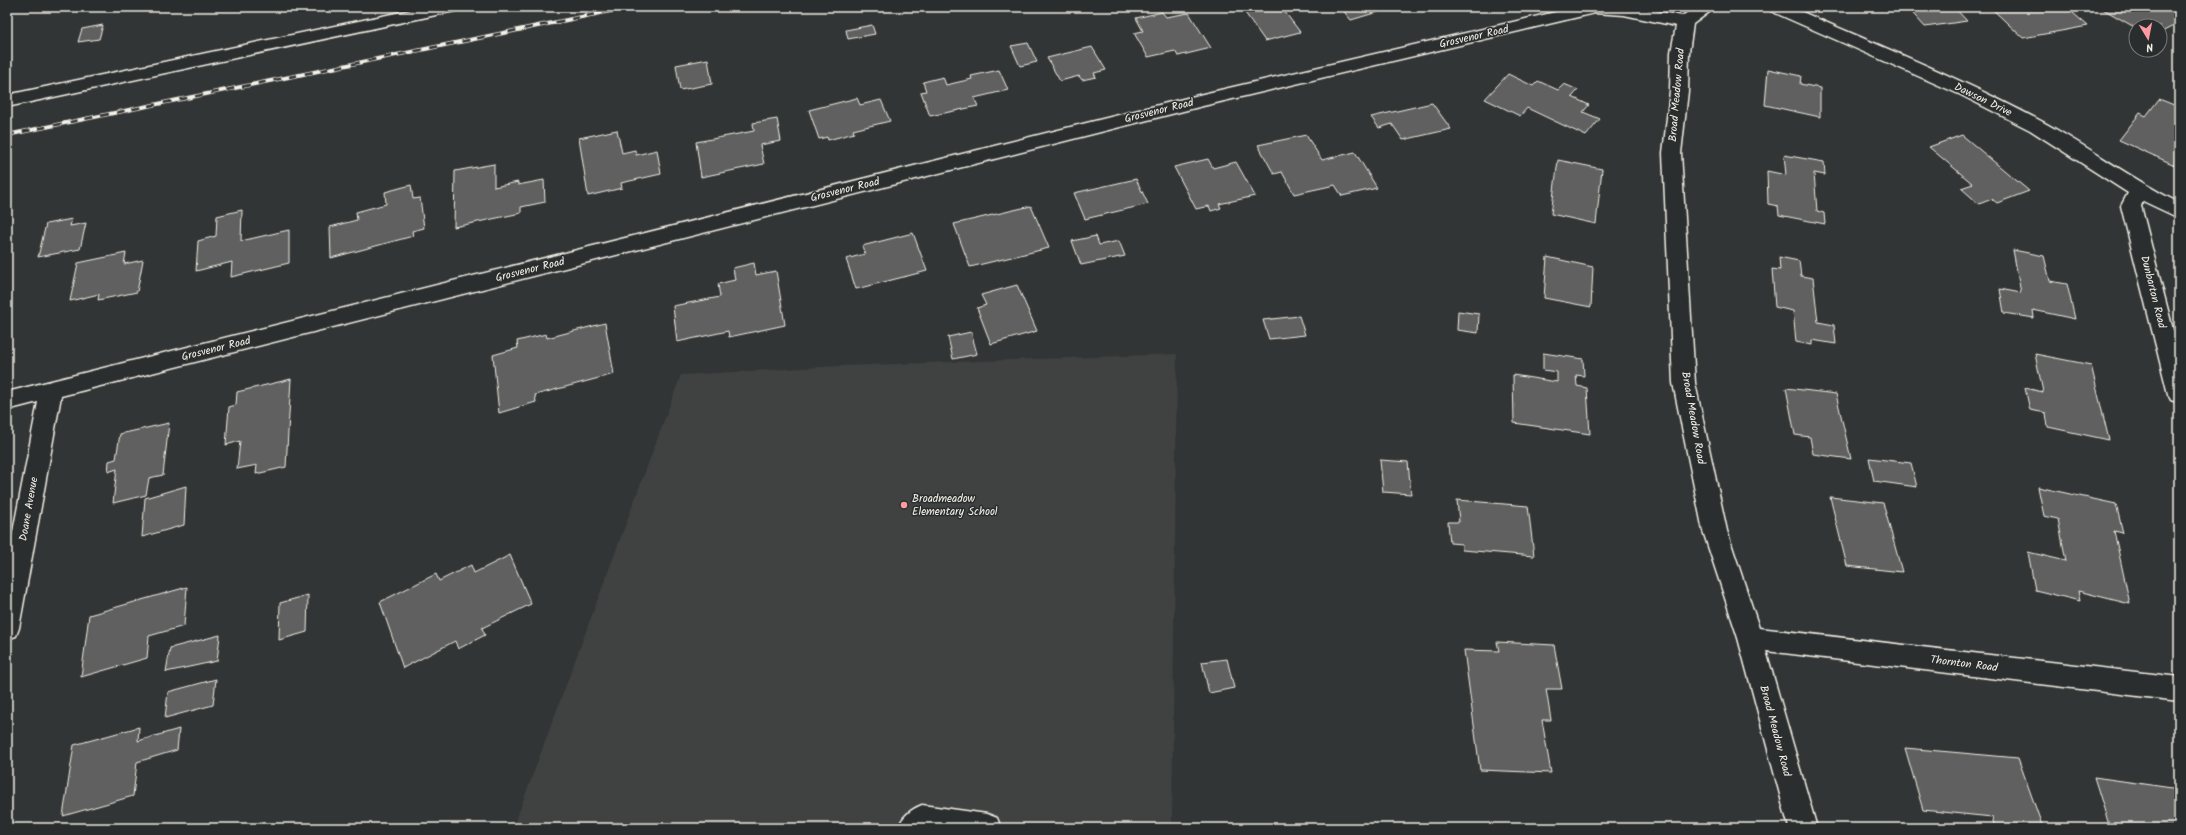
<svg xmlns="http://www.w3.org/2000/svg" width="2186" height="835" viewBox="0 0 2186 835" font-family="Kalam,sans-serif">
	<rect width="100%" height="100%" fill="#323535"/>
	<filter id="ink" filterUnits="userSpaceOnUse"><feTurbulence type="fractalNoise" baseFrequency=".025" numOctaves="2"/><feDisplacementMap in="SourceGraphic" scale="8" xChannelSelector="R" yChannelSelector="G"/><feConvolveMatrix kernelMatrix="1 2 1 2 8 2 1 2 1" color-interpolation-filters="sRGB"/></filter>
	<g filter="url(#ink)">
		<!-- built -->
		<path fill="#404242" d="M1177 354 1172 828H513L681 375 839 366Z"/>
		<!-- building -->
		<path fill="#5f605f" stroke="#f4f1e8" d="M1241 7H1281L1300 32 1265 41Z
			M1340 7H1390L1391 8 1351 20Z
			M1907 7H1954L1967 21 1925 27Z
			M1990 7H2066L2088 26 2023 38Z
			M2106 7H2169L2179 12V23L2160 33V26H2146L2143 24 2136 28 2103 9Z
			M1162 12 1166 17 1189 13 1211 48 1178 56 1175 51 1148 57 1134 33 1143 31 1136 18Z
			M103 25 99 39 78 42 82 29Z
			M872 25 875 34 848 39 846 30Z
			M1028 43 1037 62 1020 66 1011 46Z
			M1092 47 1106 70 1094 73 1096 77 1082 80 1079 76 1060 81 1047 58Z
			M708 59 712 84 680 90 676 65Z
			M1768 69 1801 76 1800 84 1820 88V117L1765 105Z
			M999 70 1008 90 974 98 978 106 930 116 921 92 926 91 923 82 943 77 946 85 972 79 971 76Z
			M1508 74 1533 86 1538 81 1558 90 1564 84 1578 90 1572 97 1589 105 1583 112 1600 119 1586 136 1527 108 1520 116 1485 99Z
			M857 98 860 105 881 100 890 121 853 130 854 133 828 140 827 137 819 139 809 110Z
			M2159 99 2179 107V167L2119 140 2140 113 2146 116Z
			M1432 103 1451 129 1403 140 1392 124 1379 128 1371 117Z
			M777 119 781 141 760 145 764 164 701 177 696 142 754 131 753 123Z
			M617 130 622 153 635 150 636 155 657 150 661 174 621 183 622 188 588 196 579 138Z
			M1306 135 1322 160 1355 152 1377 188 1342 196 1335 185 1294 194 1282 172 1274 174 1258 145Z
			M1962 135 2029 191 1997 203 1992 199 1979 204 1961 188 1973 184 1929 147Z
			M1784 155 1824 162 1825 175 1814 173 1817 211 1824 213 1825 224 1779 215 1778 206 1768 204 1767 171 1786 175Z
			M1208 159 1213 168 1236 162 1255 196 1219 204 1221 208 1211 211 1209 206 1196 209 1174 167Z
			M1558 160 1602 169 1596 224 1551 214Z
			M494 164V187L518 182V185L544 180 545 202 521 207V213L454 227 455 171Z
			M1136 179 1148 204 1085 219 1074 193Z
			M411 185 413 199 420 198 424 228 412 231 413 236 331 258 330 227 357 220 356 212 386 204 385 192Z
			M1031 206 1049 248 970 267 954 224Z
			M242 210 241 241 289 230V263L231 277 232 262 196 271 198 241 216 236 217 216Z
			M72 219 70 226 86 223 80 249 38 257 46 224Z
			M913 233 927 271 856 289 846 259 865 254 862 246Z
			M1096 236 1099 245 1119 241 1125 256 1081 265 1072 241Z
			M2013 250 2044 256 2050 281 2067 284 2075 319 2033 310 2034 318 2004 313 2000 289 2021 293Z
			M126 253 124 264 143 260 137 292 98 300 99 294 70 301 78 263Z
			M1547 257 1593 267 1591 307 1544 298Z
			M1779 257 1799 261 1801 276 1813 278 1818 322 1834 325 1836 344 1812 340V345L1796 342 1793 311 1775 307 1772 269 1780 270Z
			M754 263 756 275 776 271 785 325 729 337 728 331 677 342 673 306 720 297 718 284 735 280 733 268Z
			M1017 285 1037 331 991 344 977 308 986 305 981 295Z
			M1458 311 1479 314 1478 333 1457 330Z
			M1299 316 1305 335 1269 339 1263 320Z
			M605 323 614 374 535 395 536 402 499 413 493 355 518 348 517 341 546 334 547 338Z
			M971 332 977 354 953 359 948 337Z
			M1543 353 1583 359 1584 376 1576 375 1577 386 1587 388 1590 434 1514 423 1513 375 1557 382V372L1543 370Z
			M2035 354 2091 365 2109 440 2048 427 2046 413 2030 410 2025 388 2043 392Z
			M291 379 286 467 256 474 257 465 237 469 240 441 226 445 229 407 236 405 237 392Z
			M1786 388 1836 394 1851 459 1813 454 1810 437 1795 435Z
			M169 423 163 475 149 478 146 495 113 503 117 469 108 472 109 461 116 459 120 434Z
			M1869 458 1911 463 1917 487 1874 481Z
			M1380 460 1408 462 1411 494 1383 492Z
			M186 486 184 525 142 537 145 498Z
			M2038 487 2116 504 2123 533 2114 531 2130 604 2078 591 2080 601 2035 590 2028 552 2066 561 2058 519 2044 516Z
			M1830 497 1883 503 1902 572 1847 566Z
			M1457 500 1528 506 1534 556 1462 550V544L1450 543 1448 522H1459Z
			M510 555 531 604 482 628 485 635 458 649 455 641 403 668 380 602 436 574 439 581 471 565 474 573Z
			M187 587 184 626 149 636 147 658 81 677 89 615Z
			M308 595 307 632 279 640 280 603Z
			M220 635 217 661 166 672 170 648Z
			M1497 642 1554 645 1562 689H1546L1551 720H1542L1551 773 1480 770 1464 650 1499 651Z
			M1227 659 1234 688 1209 693 1202 662Z
			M216 679 213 705 165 718 168 692Z
			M139 727 138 741 179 729 177 750 137 762 133 796 63 816 74 745Z
			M1905 748 2018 758 2043 828H1995L1992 817 1923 810Z
			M2094 777 2179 789V828H2110Z"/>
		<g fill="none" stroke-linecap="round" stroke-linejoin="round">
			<defs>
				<path id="minor" d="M425 7H458L456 11 450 12 7 107V95Z
					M1577 7H1636L1682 16 1696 7H1716L1693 24 1689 52 1688 91 1681 153 1695 383 1727 531 1759 628 2179 677V701L1766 651 1817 828H1789L1738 638 1703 531 1673 383 1663 153 1670 91 1671 52 1676 26 1624 15 1595 13 1203 106 61 396 19 628 16 636 7 639V563L38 402 7 410V392L1203 94Z
					M1769 7H1791C1875 44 1961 78 2041 121 2088 146 2131 179 2179 203V218L2143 201 2141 206 2179 353V403L2171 400 2168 394 2121 206 2128 193 2030 130 1961 95 1771 11Z
					M922 805 987 814 997 818 1001 828H898C903 816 910 810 922 805Z"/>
			</defs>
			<!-- minor casing -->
			<use href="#minor" stroke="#f4f1e8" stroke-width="3"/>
			<!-- minor -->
			<use href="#minor" fill="#2a2d2e" fill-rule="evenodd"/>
			<defs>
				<path id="rail" d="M7 135 630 7"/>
			</defs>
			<!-- rail casing -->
			<use href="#rail" stroke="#f4f1e8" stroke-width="4"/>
			<!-- rail -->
			<use href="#rail" stroke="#2a2d2e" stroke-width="2.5" stroke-dasharray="8" stroke-linecap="butt"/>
		</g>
	</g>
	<!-- markers -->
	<circle fill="#ff9aa2" stroke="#2a2d2e" stroke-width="1.5" cx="904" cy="505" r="4"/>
	<g text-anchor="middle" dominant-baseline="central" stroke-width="3" stroke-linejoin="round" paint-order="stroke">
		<!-- street labels -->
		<g font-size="11" fill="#f4f1e8" stroke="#2a2d2e">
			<text transform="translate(1474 37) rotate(-13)">Grosvenor Road</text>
			<text transform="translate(1677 95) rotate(-85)">Broad Meadow Road</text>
			<text transform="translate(1983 100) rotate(26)">Dawson Drive</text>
			<text transform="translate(1159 111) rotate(-14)">Grosvenor Road</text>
			<text transform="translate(845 190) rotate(-14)">Grosvenor Road</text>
			<text transform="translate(530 270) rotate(-14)">Grosvenor Road</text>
			<text transform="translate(2153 292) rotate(76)">Dunbarton Road</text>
			<text transform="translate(216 349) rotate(-14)">Grosvenor Road</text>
			<text transform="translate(1693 418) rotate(80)">Broad Meadow Road</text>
			<text transform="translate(29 509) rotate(-80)">Doane Avenue</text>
			<text transform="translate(1964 664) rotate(7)">Thornton Road</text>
			<text transform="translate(1775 731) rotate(75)">Broad Meadow Road</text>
		</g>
		<!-- poi labels -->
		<g font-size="11" fill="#f4f1e8" stroke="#2a2d2e" text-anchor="start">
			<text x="912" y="499">Broadmeadow<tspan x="912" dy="13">Elementary School</tspan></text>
		</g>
	</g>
	<!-- margin -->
	<rect width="2186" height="835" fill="none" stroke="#2a2d2e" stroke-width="24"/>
	<rect x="12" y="12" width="2162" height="811" fill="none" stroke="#f4f1e8" stroke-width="1.5" filter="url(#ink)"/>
	<!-- north arrow -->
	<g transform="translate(2148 38) rotate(170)"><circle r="19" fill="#2a2d2e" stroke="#7b7b78"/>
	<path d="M0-3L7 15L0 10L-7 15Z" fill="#ff9aa2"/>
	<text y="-6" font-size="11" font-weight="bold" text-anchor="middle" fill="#f4f1e8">N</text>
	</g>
</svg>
